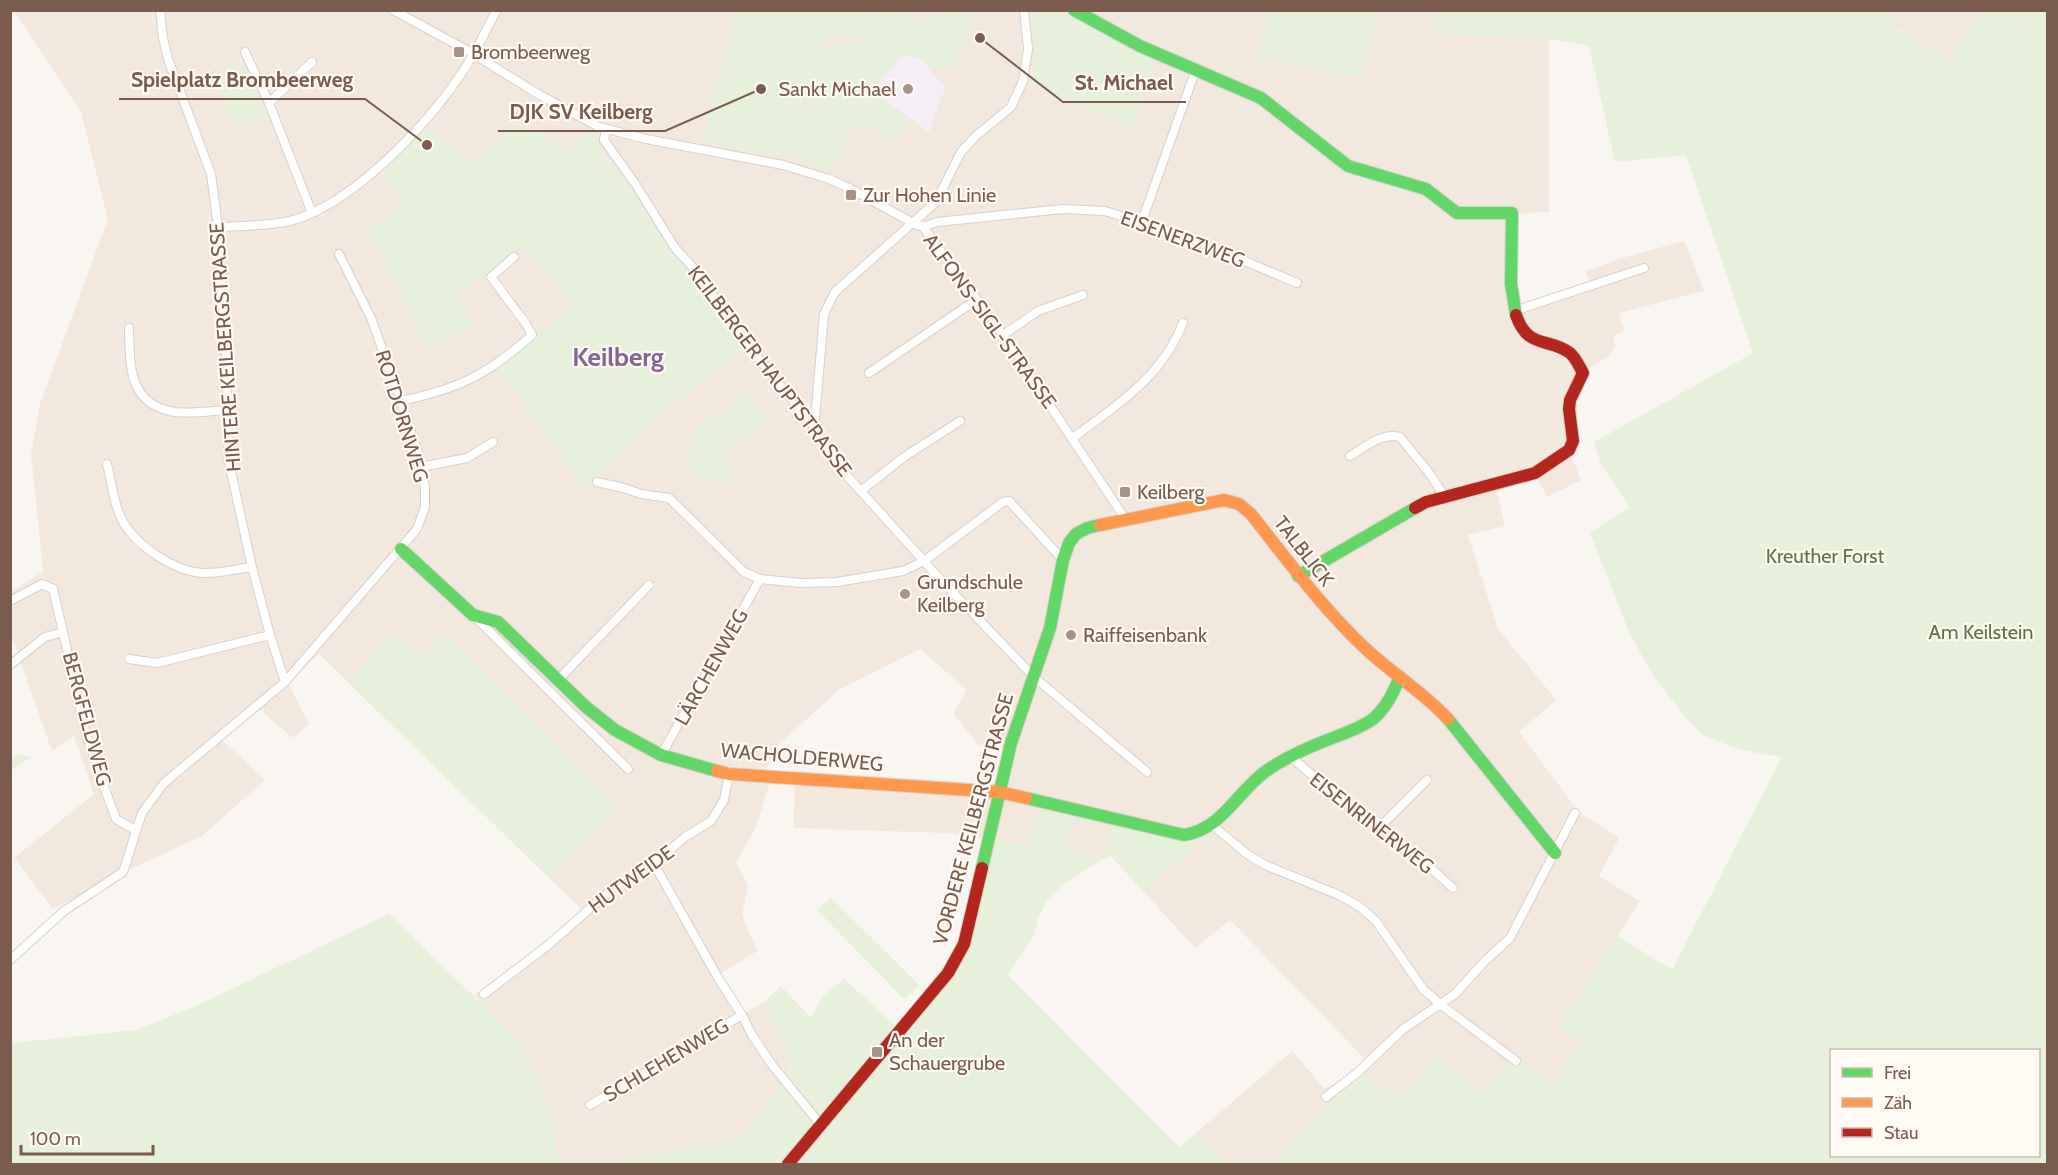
<svg xmlns="http://www.w3.org/2000/svg" width="2058" height="1175" viewBox="0 0 2058 1175" font-family="Cabin,sans-serif">
	<rect width="100%" height="100%" fill="#f9f5f0"/>
	<!-- residential -->
	<path fill="#f2e8de" d="M1262 10 1269 15 1257 58 1362 78 1377 11H1434L1431 34 1549 39V212L1512 214 1514 310 1590 284 1586 271 1622 258 1684 241 1704 291 1619 313 1625 331 1613 336 1615 346 1610 355 1583 373 1575 387 1569 450 1581 480 1547 497 1535 474 1495 486 1505 526 1468 535 1498 629 1556 700 1519 732 1579 812 1619 838 1599 876 1640 901 1559 1027 1581 1041 1552 1085 1482 1094 1437 1057 1407 1090 1394 1097 1364 1072 1344 1089 1273 1164H1227L1196 1133 1292 1051 1324 1088 1341 1081 1365 1059 1230 920 1195 948 1143 891 1193 850 1112 826 1103 859 1065 850 1039 811 1029 847 949 833 793 828 796 771 991 784 996 780 1003 751 978 744 953 714 967 690 920 649 840 689 779 744 766 771 769 785 756 827 736 863 748 885 742 915 757 951 717 976 742 1015 764 1002 794 1062 741 1139 594 1164H559L550 1109 520 1041 474 995 585 913 319 654 288 683 309 724 293 738 260 710 222 740 265 780 202 836 124 872 53 909 14 858 94 794 74 736 52 751 11 635V591L43 572 31 454 40 404 108 219 81 112 14 11Z
		M1893 11H1980L1951 63 1891 25Z"/>
	<!-- education -->
	<path fill="#f6eef6" d="M910 44 945 88 929 132 871 90Z"/>
	<!-- green -->
	<path fill="#e7f0db" fill-rule="evenodd" d="M736 11H876L864 36H827L790 138 810 93 824 48 865 40 879 11H910L907 20 926 25 940 11H961L969 17 970 30 953 66 939 70 929 67 919 58 903 55 873 90 907 119 906 126 893 141 869 127 859 125 850 133 832 171 797 159 784 152 782 157 701 142Z
		M1029 11H1057L1157 57 1132 129 1029 84 1038 58 1032 51 1034 37Z
		M1262 11H1377L1362 78 1257 58 1269 15Z
		M1434 11H1893L1891 26 1951 63 1980 11H2047V1164H1273L1344 1089 1364 1072 1394 1097 1407 1090 1437 1057 1482 1094 1515 1058 1552 1084 1581 1042 1559 1027 1618 936 1672 970 1782 757 1741 750 1702 735 1686 718 1654 677 1629 632 1590 533 1630 507 1601 464 1594 442 1753 353 1686 155 1615 162 1589 46 1549 39 1430 34ZM1832 1050H2038V1156H1832Z
		M234 63 237 72 247 66 267 115 236 127 214 76 226 72 225 67Z
		M427 126 473 164 518 126 537 133 569 150 589 131 674 252 697 280 744 350 642 429 597 482 582 487 554 443 497 369 574 304 522 245 457 297 474 324 425 349 399 287 367 232 403 204 383 172Z
		M742 391 768 420 746 439 732 444 721 455 732 476 730 483C717 484 706 481 694 475V468L684 456C697 428 697 417 730 411Z
		M390 633 424 656 446 633 620 808 549 877 350 684Z
		M20 754 31 757 11 771V760Z
		M1039 811 1073 818 1065 850 1103 859 1111 826 1194 842 1193 850 1143 891 1110 855 1063 884 1047 900 1038 919 1033 937 1008 975 1179 1147 1196 1133 1227 1164H594L741 1139 794 1063 764 1002 781 986 811 1018 823 996 844 979 896 1026 945 968 958 942 964 948 991 839 1029 846Z
		M831 898 920 986 904 999 817 910Z
		M389 914 520 1041 550 1109 559 1164H11V1043L137 1030 196 1006Z"/>
	<g fill="none" stroke-linecap="round" stroke-linejoin="round">
		<defs>
			<path id="street" d="M160 10 163 38 168 59 211 174 218 227 226 349 228 458 252 567 270 635 285 682
				M393 10 472 53 538 94 599 127 646 139 783 165 829 179 851 189 913 223 923 227 1003 335 1126 520
				M245 52 269 103 312 213
				M269 103 312 62
				M606 129 604 140 636 185 675 248 699 274 735 330 811 423 849 478 941 580 1034 677 1147 772
				M1142 221 1196 69
				M218 227C242 226 266 226 290 221 352 205 426 126 461 74 475 54 485 31 497 10
				M923 227 937 222 1063 209 1105 211 1185 236 1297 283
				M1514 311 1644 268
				M129 328C130 366 128 405 175 412 191 414 211 411 227 410
				M1003 335 1038 311 1083 295
				M869 373 976 300
				M401 401C424 396 447 390 468 380 492 369 513 352 532 335L526 324 491 277 514 257
				M811 423 815 419 824 314 835 292 936 202 961 152 976 136 1011 107 1023 81 1028 49 1024 10
				M1073 438C1118 404 1161 378 1183 323
				M1350 456C1365 447 1382 432 1400 437L1430 474 1444 496
				M107 464C111 480 113 498 119 513 130 543 175 573 206 573 221 573 237 569 252 567
				M421 467 467 458 493 442
				M597 482 624 488 641 494 669 498 744 572 760 579 801 583 837 582 903 571 924 561 1003 502 1009 501 1063 560
				M862 490 904 457 960 421
				M10 601 42 584 53 589 63 632
				M475 617 628 769
				M129 659 157 663 270 635
				M10 665 45 637 63 632 85 731 99 773 116 819 135 830
				M558 680 649 585
				M661 755 760 579
				M1291 757 1334 794 1382 825 1453 888
				M1212 825 1247 854 1265 865 1339 895 1360 907 1376 921 1423 989 1440 1004 1516 1061
				M1382 825 1427 780
				M654 864 717 976 742 1015 752 1035 772 1065 821 1125
				M10 960 64 911 123 872 142 813 164 783 285 682 417 529 425 507V488L420 460 401 401 371 318 339 254
				M484 994 547 946 618 884 654 864 685 837 711 821 724 800 729 774
				M1326 1097 1357 1073 1402 1030 1455 994 1485 961 1510 938 1575 813
				M590 1105 742 1015"/>
			<path id="fast" d="M1074 10 1140 46 1261 98 1348 166 1426 189 1457 213H1512L1511 284 1516 315
				M401 549 473 615 498 622 586 707 615 730 661 755 717 771
				M1298 576 1415 508
				M1448 719 1555 853
				M1026 798 1184 835C1222 829 1237 792 1266 771 1287 756 1311 746 1335 737 1348 732 1362 727 1373 719 1386 708 1393 693 1400 677
				M982 868 1011 743 1050 628 1063 560 1069 543 1076 534 1087 528 1100 525"/>
			<path id="slow" d="M1100 525 1224 500 1239 504 1251 514C1288 561 1323 609 1367 650 1393 674 1424 693 1448 719
				M717 771 729 774 999 792 1026 798"/>
			<path id="jam" d="M1415 508 1426 502 1535 473 1569 450 1573 441 1569 409 1570 400 1583 373C1579 366 1576 358 1570 353 1549 337 1528 350 1516 315
				M788 1164 948 973 964 944 982 868"/>
		</defs>
		<!-- street casing -->
		<use href="#street" stroke="#d7d1cb" stroke-width="10"/>
		<!-- fast casing -->
		<use href="#fast" stroke="#d9d2cb" stroke-width="14"/>
		<!-- slow casing -->
		<use href="#slow" stroke="#d9d2cb" stroke-width="14"/>
		<!-- jam casing -->
		<use href="#jam" stroke="#d9d2cb" stroke-width="14"/>
		<!-- street -->
		<use href="#street" stroke="#fefefd" stroke-width="8"/>
		<!-- fast -->
		<use href="#fast" stroke="#63d668" stroke-width="12"/>
		<!-- slow -->
		<use href="#slow" stroke="#ff974d" stroke-width="12"/>
		<!-- jam -->
		<use href="#jam" stroke="#b3261e" stroke-width="12"/>
	</g>
	<!-- markers -->
	<g fill="#a69286" stroke="#fffaf3" stroke-width="2">
		<rect x="453" y="46" width="12" height="12" rx="3"/>
		<circle cx="908" cy="89" r="6"/>
		<rect x="845" y="189" width="12" height="12" rx="3"/>
		<rect x="1119" y="486" width="12" height="12" rx="3"/>
		<circle cx="905" cy="594" r="6"/>
		<circle cx="1071" cy="635" r="6"/>
		<rect x="871" y="1046" width="12" height="12" rx="3"/>
	</g>
	<g text-anchor="middle" dominant-baseline="central" stroke-width="4.5" stroke-linejoin="round" paint-order="stroke">
		<!-- poi labels -->
		<g font-size="20" fill="#7a5c4d" stroke="#fffaf3" text-anchor="start">
			<text x="471" y="52">Brombeerweg</text>
			<text x="896" y="89" text-anchor="end">Sankt Michael</text>
			<text x="863" y="195">Zur Hohen Linie</text>
			<text x="1137" y="492">Keilberg</text>
			<text x="917" y="582">Grundschule<tspan x="917" dy="23">Keilberg</tspan></text>
			<text x="1083" y="635">Raiffeisenbank</text>
			<text x="889" y="1040">An der<tspan x="889" dy="23">Schauergrube</tspan></text>
		</g>
		<!-- street labels -->
		<g font-size="20" fill="#7a5c4d" stroke="#fffaf3">
			<text transform="translate(1183 239) rotate(20)">EISENERZWEG</text>
			<text transform="translate(990 321) rotate(54)">ALFONS-SIGL-STRASSE</text>
			<text transform="translate(225 347) rotate(-94)">HINTERE KEILBERGSTRASSE</text>
			<text transform="translate(770 371) rotate(53)">KEILBERGER HAUPTSTRASSE</text>
			<text transform="translate(402 416) rotate(73)">ROTDORNWEG</text>
			<text transform="translate(1304 551) rotate(52)">TALBLICK</text>
			<text transform="translate(711 667) rotate(-61)">LÄRCHENWEG</text>
			<text transform="translate(87 719) rotate(75)">BERGFELDWEG</text>
			<text transform="translate(802 757) rotate(5)">WACHOLDERWEG</text>
			<text transform="translate(973 819) rotate(-75)">VORDERE KEILBERGSTRASSE</text>
			<text transform="translate(1372 823) rotate(38)">EISENRINERWEG</text>
			<text transform="translate(631 879) rotate(-36)">HUTWEIDE</text>
			<text transform="translate(666 1060) rotate(-31)">SCHLEHENWEG</text>
		</g>
		<!-- park labels -->
		<g font-size="20" fill="#537a41" stroke="#fffaf3">
			<text x="1825" y="556">Kreuther Forst</text>
			<text x="1981" y="632">Am Keilstein</text>
		</g>
		<!-- district labels -->
		<g font-size="26" font-weight="bold" fill="#846695" stroke="#fffaf3">
			<text x="618" y="357">Keilberg</text>
		</g>
	</g>
	<!-- callouts -->
	<path fill="none" stroke="#7a5c4d" stroke-width="2" d="M427 145L365 99H119M980 38L1063 102H1186M761 89L665 131H498"/>
	<g fill="#7a5c4d" stroke="#fffaf3" stroke-width="2">
		<circle cx="427" cy="145" r="6"/>
		<circle cx="980" cy="38" r="6"/>
		<circle cx="761" cy="89" r="6"/>
	</g>
	<g font-size="21" text-anchor="middle" font-weight="bold" fill="#7a5c4d" stroke="#fffaf3" stroke-width="4.5" stroke-linejoin="round" paint-order="stroke">
		<text x="242" y="87">Spielplatz Brombeerweg</text>
		<text x="1124" y="90">St. Michael</text>
		<text x="581" y="119">DJK SV Keilberg</text>
	</g>
	<!-- border -->
	<rect width="2058" height="1175" fill="none" stroke="#7a5c4d" stroke-width="24"/>
	<!-- legend -->
	<rect x="1830" y="1049" width="210" height="108" fill="#fffaf3" stroke="#cabbb1" stroke-width="1.5"/>
	<rect x="1842" y="1068" width="30" height="9" fill="#63d668" stroke="#cabbb1" stroke-width="1.5"/>
	<text x="1884" y="1079" font-size="18" fill="#7a5c4d">Frei</text>
	<rect x="1842" y="1098" width="30" height="9" fill="#ff974d" stroke="#cabbb1" stroke-width="1.5"/>
	<text x="1884" y="1109" font-size="18" fill="#7a5c4d">Zäh</text>
	<rect x="1842" y="1128" width="30" height="9" fill="#b3261e" stroke="#cabbb1" stroke-width="1.5"/>
	<text x="1884" y="1139" font-size="18" fill="#7a5c4d">Stau</text>
	<!-- scale -->
	<path d="M21 1145v9h132v-9" fill="none" stroke="#7a5c4d" stroke-width="3"/>
	<text x="30" y="1145" font-size="18" fill="#7a5c4d" stroke="#fffaf3" stroke-width="4.5" paint-order="stroke">100 m</text>
</svg>
